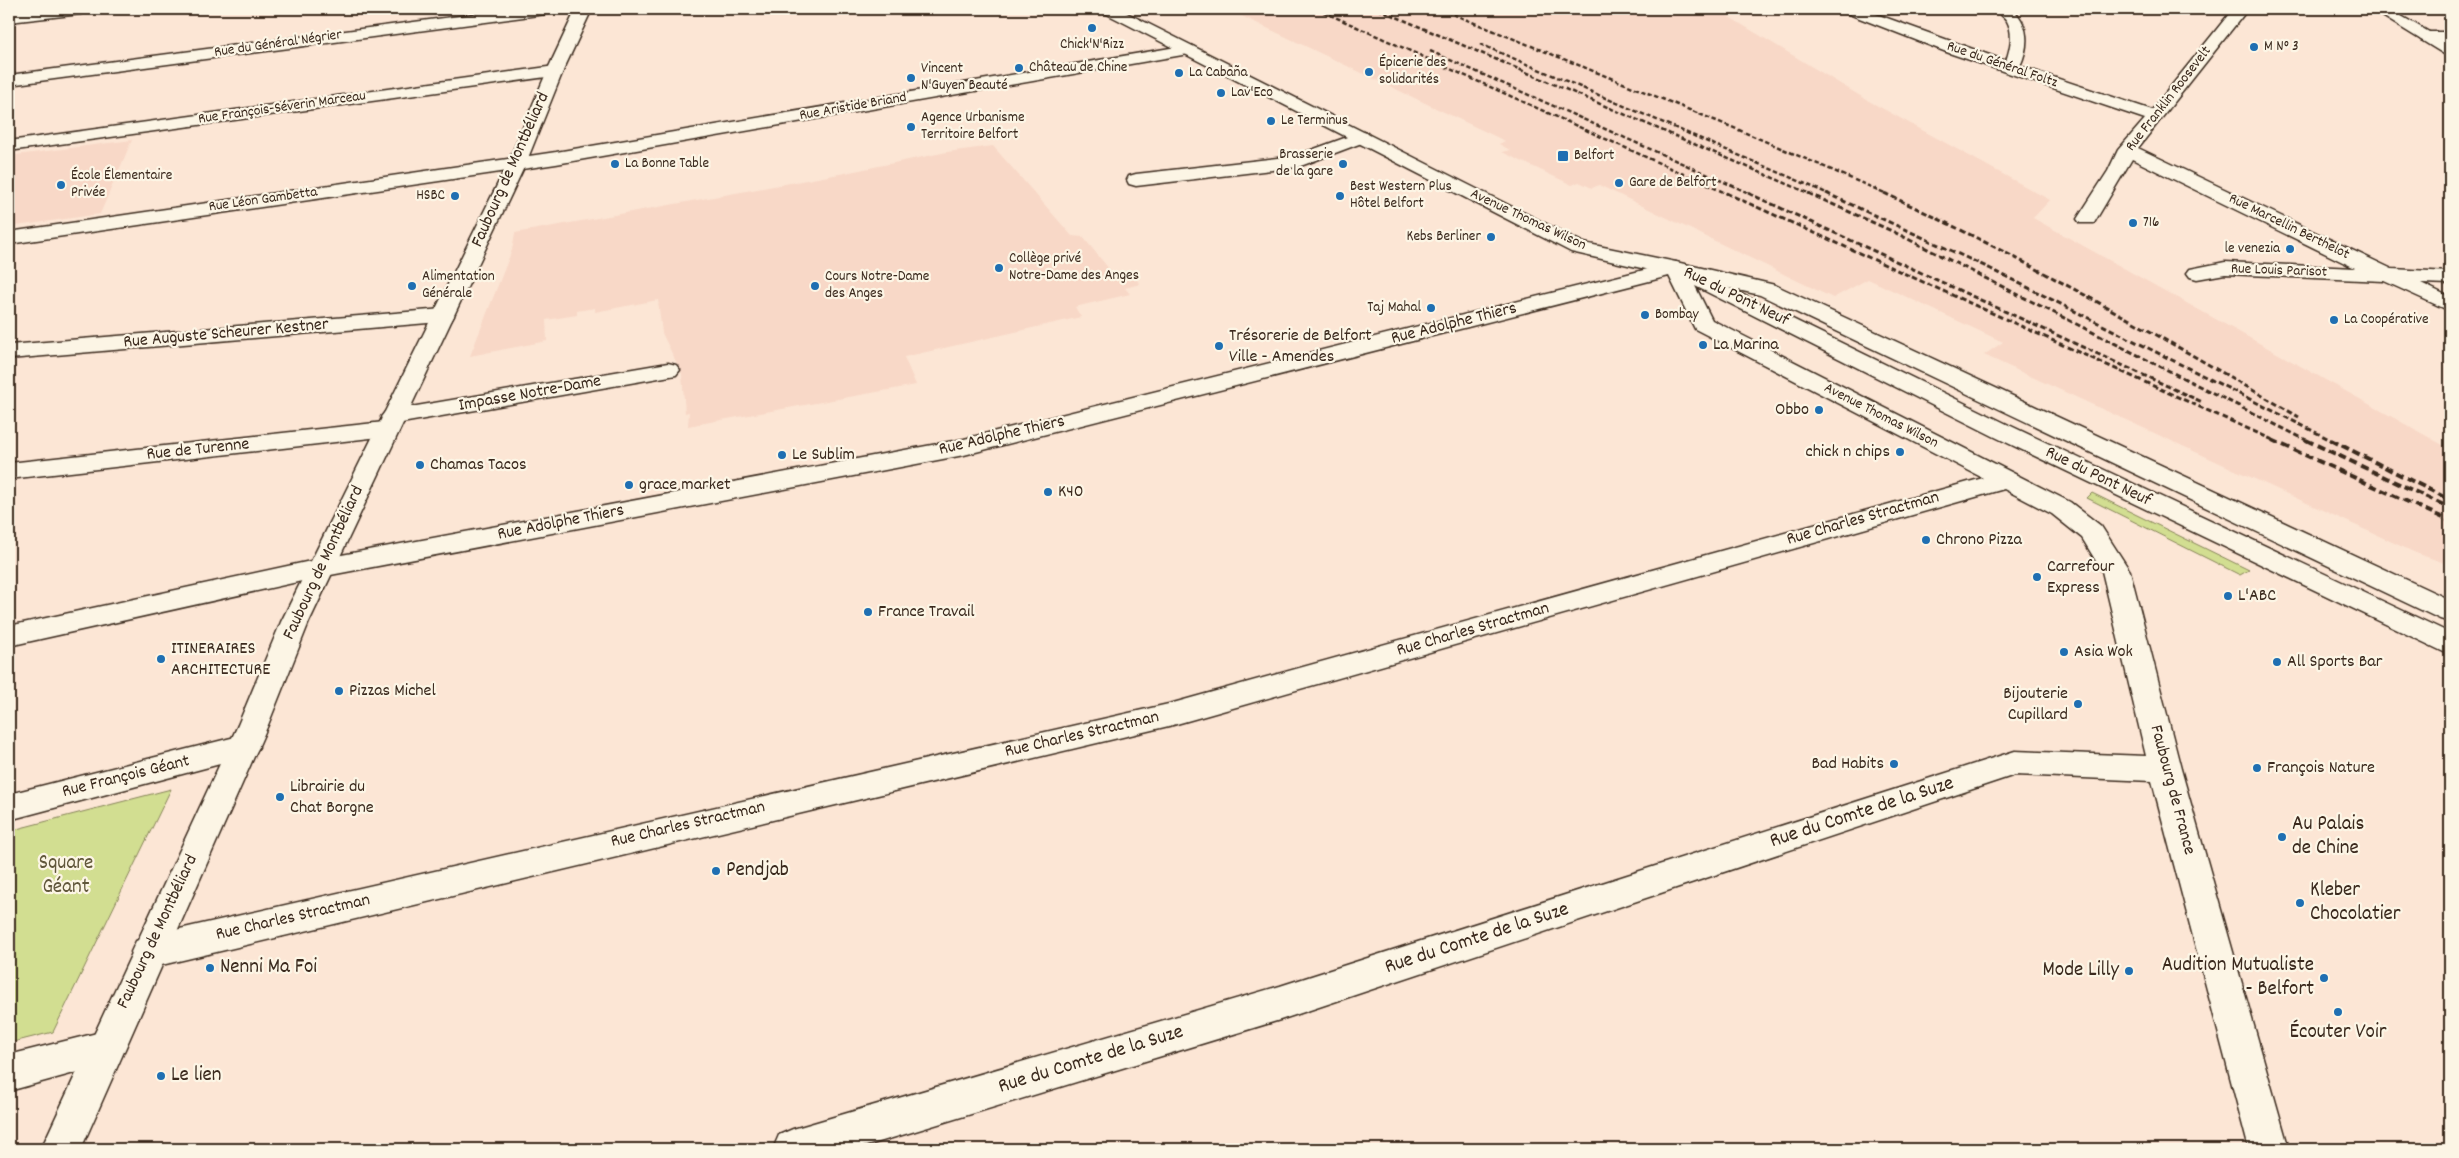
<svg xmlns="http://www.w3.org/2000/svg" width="2459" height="1158" viewBox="0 0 2459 1158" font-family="Dekko,sans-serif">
	<rect width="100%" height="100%" fill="#fce6d5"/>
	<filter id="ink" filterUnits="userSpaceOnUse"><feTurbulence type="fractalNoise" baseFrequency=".02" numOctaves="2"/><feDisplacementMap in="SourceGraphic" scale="10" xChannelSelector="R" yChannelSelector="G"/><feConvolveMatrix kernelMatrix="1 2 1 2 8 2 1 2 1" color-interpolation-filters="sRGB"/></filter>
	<g filter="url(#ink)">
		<!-- built -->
		<path fill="#f8d8c7" d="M1227 9H1716L1867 100 2050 200 2033 218 2450 449V565L2416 553 1984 355 2003 342 1868 279 1833 298 1599 185 1592 188 1579 182 1572 185 1502 152 1510 150 1499 144 1505 141Z
			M132 140 100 214 9 227V156Z
			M993 146 1072 236 1083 237 1119 281 1135 278 1140 284 1125 288 1130 294 1075 307 1081 317 904 357 916 385 688 426 689 412 685 413 682 374 662 333 658 300 595 312V308L577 311V315L546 320 547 341 470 356 512 250 515 233 845 173 947 152Z"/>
		<!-- green -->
		<path fill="#d2de91" stroke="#868458" d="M2092 493 2249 570 2240 575 2087 498Z
			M171 789 53 1032 9 1043V831Z"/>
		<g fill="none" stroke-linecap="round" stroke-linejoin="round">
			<defs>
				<path id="street" d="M42 9H89L81 14 9 22V12Z
					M513 9H554L546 14 9 85V75Z
					M1841 9H1862L2006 61C2010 49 2014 34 2007 21 2004 16 1999 14 1995 9H2012C2030 24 2029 47 2020 66L2152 110 2233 9H2248L2138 148 2392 269 2450 272V284L2421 283 2450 297V311L2384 281 2225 274 2197 279 2190 277 2187 273 2190 269 2225 262 2355 268 2132 159 2094 223H2080L2077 219 2108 171 2118 150 2145 119 1949 53 1844 12Z
					M2427 32H2450V42L2421 40 2419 37 2421 34Z
					M1188 45 1194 47 1196 50 1194 53 556 164 9 244V232L556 152Z
					M555 66 561 67 563 71 561 75 9 151V141Z
					M1361 132 1367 133 1370 137 1367 141 1298 167 1136 186 1129 184 1127 180 1129 176 1136 174 1295 156Z
					M1676 262 2011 426 2450 633V655L1993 436 1695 286 1712 320 2070 502 2101 526 2130 571 2181 769 2289 1149H2249L2152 781 2015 775 1280 1020 856 1149H773L779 1135 793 1129 1280 986 2015 751 2146 756 2102 571 2082 538 2052 514 2004 489 1173 725 149 968 136 963 131 952 136 941 149 936 1173 703 1983 478 1695 329 1669 276 964 455 320 577 9 646V626L320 559 964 439Z
					M443 309 451 311 454 316 451 321 9 359V345Z
					M668 363 676 365 680 370 676 375 396 424 400 429 397 434 388 436 9 479V463L384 422 381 417 385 412 393 410Z
					M243 735 254 739 259 747 254 755 9 820V794Z
					M105 1031 118 1037 124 1049 118 1061 9 1091V1055Z"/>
				<path id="secondary" d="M576 9H592L563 71 526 163 309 622 268 725 81 1149H41L238 725 281 622 508 163 547 71Z
					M1100 9H1119L1584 243 1676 262 1775 285 2450 600V622L2440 619 1760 295 1571 252 1103 12Z
					M2371 9H2389L2450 44V56L2444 54Z"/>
			</defs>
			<!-- street casing -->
			<use href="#street" stroke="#3b2a1e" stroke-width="3"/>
			<!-- secondary casing -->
			<use href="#secondary" stroke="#3b2a1e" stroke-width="3"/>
			<!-- street -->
			<use href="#street" fill="#fcf5e5" fill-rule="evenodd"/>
			<!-- secondary -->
			<use href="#secondary" fill="#fcf5e5" fill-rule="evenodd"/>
			<!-- rail-far2 -->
			<path stroke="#3b2a1e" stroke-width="2.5" stroke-dasharray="4.5 2.5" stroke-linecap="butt" d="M1317 9 1728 194
				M1378 9 1811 194
				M1440 9 1739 130 1887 194
				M1480 44 1829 194
				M1430 51 1751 194"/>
			<!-- rail-far1 -->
			<path stroke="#3b2a1e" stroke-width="3" stroke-dasharray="5.5 3" stroke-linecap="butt" d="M1726 193 2275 441
				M1748 193 2202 402
				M1808 193 1894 232 2308 441
				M1826 193 1991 269 2333 441
				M1884 193C2027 259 2163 338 2299 417"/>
			<!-- rail -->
			<path stroke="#3b2a1e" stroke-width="4" stroke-dasharray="8 4" stroke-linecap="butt" d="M2272 440 2450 521
				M2306 440 2450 508
				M2331 440 2450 500"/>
		</g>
	</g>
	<!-- markers -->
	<g fill="#1f6fb2" stroke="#fcf5e5" stroke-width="2">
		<circle cx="1092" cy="28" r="5"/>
		<circle cx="2254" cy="47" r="5"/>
		<circle cx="1019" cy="68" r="5"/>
		<circle cx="1369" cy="72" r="5"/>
		<circle cx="1179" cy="73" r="5"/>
		<circle cx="911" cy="78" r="5"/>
		<circle cx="1221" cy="93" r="5"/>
		<circle cx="1271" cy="121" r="5"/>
		<circle cx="911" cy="127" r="5"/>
		<rect x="1557" y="150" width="12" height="12" rx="2.5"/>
		<circle cx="615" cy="164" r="5"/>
		<circle cx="1343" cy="164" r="5"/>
		<circle cx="1619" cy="183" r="5"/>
		<circle cx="61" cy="185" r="5"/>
		<circle cx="455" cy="196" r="5"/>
		<circle cx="1340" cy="196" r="5"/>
		<circle cx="2133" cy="223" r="5"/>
		<circle cx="1491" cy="237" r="5"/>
		<circle cx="2290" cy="249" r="5"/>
		<circle cx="999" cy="268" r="5"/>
		<circle cx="412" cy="286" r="5"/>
		<circle cx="815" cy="286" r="5"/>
		<circle cx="1431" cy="308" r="5"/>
		<circle cx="1645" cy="315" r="5"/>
		<circle cx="2334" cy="320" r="5"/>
		<circle cx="1703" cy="345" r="5"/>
		<circle cx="1219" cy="346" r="5"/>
		<circle cx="1819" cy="410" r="5"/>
		<circle cx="1900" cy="452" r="5"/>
		<circle cx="782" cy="455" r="5"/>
		<circle cx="420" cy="465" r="5"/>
		<circle cx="629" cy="485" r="5"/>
		<circle cx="1048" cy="492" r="5"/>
		<circle cx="1926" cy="540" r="5"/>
		<circle cx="2037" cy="577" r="5"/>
		<circle cx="2228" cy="596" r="5"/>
		<circle cx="868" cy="612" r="5"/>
		<circle cx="2064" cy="652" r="5"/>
		<circle cx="161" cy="659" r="5"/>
		<circle cx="2277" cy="662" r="5"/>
		<circle cx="339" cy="691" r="5"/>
		<circle cx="2078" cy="704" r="5"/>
		<circle cx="1894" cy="764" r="5"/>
		<circle cx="2257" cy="768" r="5"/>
		<circle cx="280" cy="797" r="5"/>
		<circle cx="2282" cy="837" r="5"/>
		<circle cx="716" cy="871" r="5"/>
		<circle cx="2300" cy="903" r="5"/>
		<circle cx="210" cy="968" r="5"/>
		<circle cx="2129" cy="971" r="5"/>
		<circle cx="2324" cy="978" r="5"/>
		<circle cx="2338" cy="1012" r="5"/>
		<circle cx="161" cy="1076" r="5"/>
	</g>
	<g text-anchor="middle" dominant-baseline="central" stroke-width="4.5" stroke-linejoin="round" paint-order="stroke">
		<!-- far-street labels -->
		<g font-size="15" fill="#3b2a1e" stroke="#fcf5e5">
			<text transform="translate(278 44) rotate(-8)">Rue du Général Négrier</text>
			<text transform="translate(2002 65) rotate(19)">Rue du Général Foltz</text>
			<text transform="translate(2169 99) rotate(-52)">Rue Franklin Roosevelt</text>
			<text transform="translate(853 107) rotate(-10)">Rue Aristide Briand</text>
			<text transform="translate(282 108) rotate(-8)">Rue François-Séverin Marceau</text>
			<text transform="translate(263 200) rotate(-8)">Rue Léon Gambetta</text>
			<text transform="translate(1528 220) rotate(25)">Avenue Thomas Wilson</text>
			<text transform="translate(2289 227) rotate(26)">Rue Marcellin Berthelot</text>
			<text transform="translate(2279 271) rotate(2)">Rue Louis Parisot</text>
			<text transform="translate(1881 416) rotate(27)">Avenue Thomas Wilson</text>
		</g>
		<!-- far-poi labels -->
		<g font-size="15" fill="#3b2a1e" stroke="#fcf5e5" text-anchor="start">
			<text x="1092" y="45" text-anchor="middle">Chick'N'Rizz</text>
			<text x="2264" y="47">M N° 3</text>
			<text x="1379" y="63">Épicerie des<tspan x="1379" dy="17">solidarités</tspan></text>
			<text x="1029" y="68">Château de Chine</text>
			<text x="921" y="69">Vincent<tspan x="921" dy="17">N'Guyen Beauté</tspan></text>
			<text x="1189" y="73">La Cabaña</text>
			<text x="1231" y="93">Lav'Eco</text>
			<text x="921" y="118">Agence Urbanisme<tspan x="921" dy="17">Territoire Belfort</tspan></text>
			<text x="1281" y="121">Le Terminus</text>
			<text x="1333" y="155" text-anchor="end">Brasserie<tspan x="1333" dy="17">de la gare</tspan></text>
			<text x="1574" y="156">Belfort</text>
			<text x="625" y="164">La Bonne Table</text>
			<text x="71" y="176">École Élementaire<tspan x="71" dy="17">Privée</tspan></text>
			<text x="1629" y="183">Gare de Belfort</text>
			<text x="1350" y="187">Best Western Plus<tspan x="1350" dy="17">Hôtel Belfort</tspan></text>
			<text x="445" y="196" text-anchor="end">HSBC</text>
			<text x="2143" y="223">716</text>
			<text x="1481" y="237" text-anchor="end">Kebs Berliner</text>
			<text x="2280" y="249" text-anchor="end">le venezia</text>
			<text x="1009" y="259">Collège privé<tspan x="1009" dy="17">Notre-Dame des Anges</tspan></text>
			<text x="422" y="277">Alimentation<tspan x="422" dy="17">Générale</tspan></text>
			<text x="825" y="277">Cours Notre-Dame<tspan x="825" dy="17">des Anges</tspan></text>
			<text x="1421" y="308" text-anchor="end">Taj Mahal</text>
			<text x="1655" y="315">Bombay</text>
			<text x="2344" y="320">La Coopérative</text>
		</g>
		<!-- street labels -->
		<g font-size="18" fill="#3b2a1e" stroke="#fcf5e5">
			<text transform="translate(511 170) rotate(-66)">Faubourg de Montbéliard</text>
			<text transform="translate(1736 297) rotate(26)">Rue du Pont Neuf</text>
			<text transform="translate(1454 324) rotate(-14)">Rue Adolphe Thiers</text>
			<text transform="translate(226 334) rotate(-5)">Rue Auguste Scheurer Kestner</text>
			<text transform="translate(530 394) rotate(-10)">Impasse Notre-Dame</text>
			<text transform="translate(1002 436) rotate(-13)">Rue Adolphe Thiers</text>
			<text transform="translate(198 450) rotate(-6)">Rue de Turenne</text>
			<text transform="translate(2098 477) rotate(26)">Rue du Pont Neuf</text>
			<text transform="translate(1863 519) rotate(-16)">Rue Charles Stractman</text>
			<text transform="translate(561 523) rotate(-11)">Rue Adolphe Thiers</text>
			<text transform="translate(324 563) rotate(-65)">Faubourg de Montbéliard</text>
			<text transform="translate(1473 630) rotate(-16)">Rue Charles Stractman</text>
			<text transform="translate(1082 735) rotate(-13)">Rue Charles Stractman</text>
			<text transform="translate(126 777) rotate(-14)">Rue François Géant</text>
			<text transform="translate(2172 790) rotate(75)">Faubourg de France</text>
			<text transform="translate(688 825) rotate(-13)">Rue Charles Stractman</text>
			<text transform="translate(293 918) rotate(-13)">Rue Charles Stractman</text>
			<text transform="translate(158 932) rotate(-65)">Faubourg de Montbéliard</text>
		</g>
		<!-- poi labels -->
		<g font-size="18" fill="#3b2a1e" stroke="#fcf5e5" text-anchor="start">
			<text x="1229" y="336">Trésorerie de Belfort<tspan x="1229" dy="21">Ville - Amendes</tspan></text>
			<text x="1713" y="345">La Marina</text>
			<text x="1809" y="410" text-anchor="end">Obbo</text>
			<text x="1890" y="452" text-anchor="end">chick n chips</text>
			<text x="792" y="455">Le Sublim</text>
			<text x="430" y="465">Chamas Tacos</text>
			<text x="639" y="485">grace market</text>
			<text x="1058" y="492">K40</text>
			<text x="1936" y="540">Chrono Pizza</text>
			<text x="2047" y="567">Carrefour<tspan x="2047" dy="21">Express</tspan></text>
			<text x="2238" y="596">L'ABC</text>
			<text x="878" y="612">France Travail</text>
			<text x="171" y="649">ITINERAIRES<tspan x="171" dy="21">ARCHITECTURE</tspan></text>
			<text x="2074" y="652">Asia Wok</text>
			<text x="2287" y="662">All Sports Bar</text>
			<text x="349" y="691">Pizzas Michel</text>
			<text x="2068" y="694" text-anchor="end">Bijouterie<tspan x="2068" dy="21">Cupillard</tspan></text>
			<text x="1884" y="764" text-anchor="end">Bad Habits</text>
			<text x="2267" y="768">François Nature</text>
			<text x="290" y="787">Librairie du<tspan x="290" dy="21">Chat Borgne</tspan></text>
		</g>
		<!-- near-street labels -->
		<g font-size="21" fill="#3b2a1e" stroke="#fcf5e5">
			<text transform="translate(1862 813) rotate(-18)">Rue du Comte de la Suze</text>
			<text transform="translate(1477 939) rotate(-18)">Rue du Comte de la Suze</text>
			<text transform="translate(1091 1060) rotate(-17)">Rue du Comte de la Suze</text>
		</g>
		<!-- near-poi labels -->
		<g font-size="21" fill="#3b2a1e" stroke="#fcf5e5" text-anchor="start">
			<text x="2292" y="825">Au Palais<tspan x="2292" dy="24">de Chine</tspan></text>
			<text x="726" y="871">Pendjab</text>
			<text x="2310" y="891">Kleber<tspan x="2310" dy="24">Chocolatier</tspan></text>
			<text x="2314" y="966" text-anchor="end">Audition Mutualiste<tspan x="2314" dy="24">- Belfort</tspan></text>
			<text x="220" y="968">Nenni Ma Foi</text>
			<text x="2119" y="971" text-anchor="end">Mode Lilly</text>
			<text x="2338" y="1033" text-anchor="middle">Écouter Voir</text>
			<text x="171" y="1076">Le lien</text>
		</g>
		<!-- near-park labels -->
		<g font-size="21" fill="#61573b" stroke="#fcf5e5">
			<text x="66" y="864">Square<tspan x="66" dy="24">Géant</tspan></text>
		</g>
	</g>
	<!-- margin -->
	<rect width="2459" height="1158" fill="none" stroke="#fcf5e5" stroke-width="30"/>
	<rect x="15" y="15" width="2429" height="1128" fill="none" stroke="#3b2a1e" stroke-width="2" filter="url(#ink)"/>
</svg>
